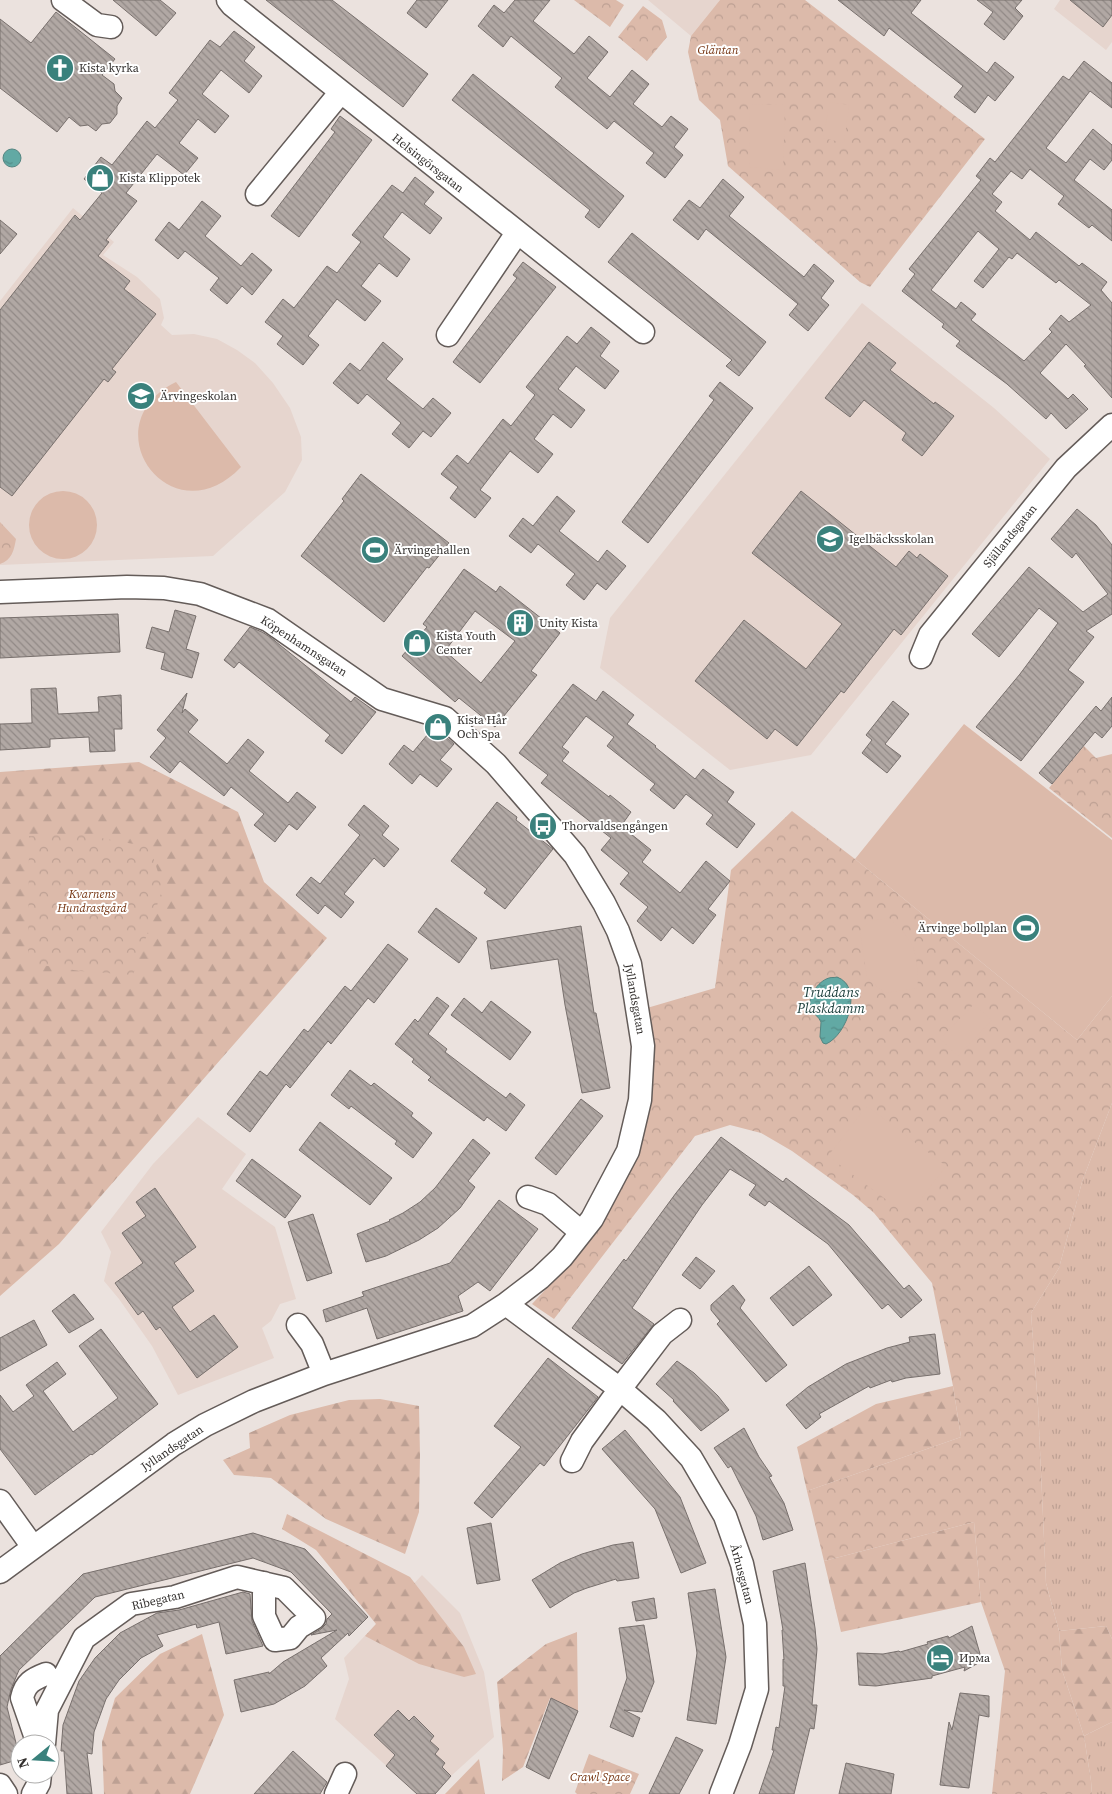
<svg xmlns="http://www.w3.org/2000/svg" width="1112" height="1794" viewBox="0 0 1112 1794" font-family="'Source Serif 4',serif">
	<defs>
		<pattern id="grass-tufts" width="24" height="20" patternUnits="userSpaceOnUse" patternTransform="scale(1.25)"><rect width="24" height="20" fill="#dcbaaa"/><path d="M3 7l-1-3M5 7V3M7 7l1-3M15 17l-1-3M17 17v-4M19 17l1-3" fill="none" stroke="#bda093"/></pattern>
		<pattern id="forest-firs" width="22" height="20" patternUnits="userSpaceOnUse" patternTransform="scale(1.25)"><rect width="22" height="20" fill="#dcbaaa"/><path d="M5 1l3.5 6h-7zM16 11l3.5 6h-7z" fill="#bda093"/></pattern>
		<pattern id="park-crowns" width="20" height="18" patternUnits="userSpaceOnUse" patternTransform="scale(1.25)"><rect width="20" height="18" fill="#dcbaaa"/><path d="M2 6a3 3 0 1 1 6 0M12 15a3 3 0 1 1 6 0" fill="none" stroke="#bda093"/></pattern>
		<pattern id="water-ripples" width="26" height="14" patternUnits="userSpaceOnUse" patternTransform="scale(1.25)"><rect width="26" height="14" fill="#62a9a4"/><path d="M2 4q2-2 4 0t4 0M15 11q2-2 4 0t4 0" fill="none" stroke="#528a86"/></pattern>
		<pattern id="building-back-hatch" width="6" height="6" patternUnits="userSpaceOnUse" patternTransform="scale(1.25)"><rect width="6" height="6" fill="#b1a8a4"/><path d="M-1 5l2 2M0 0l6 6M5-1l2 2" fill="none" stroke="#918986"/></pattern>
	</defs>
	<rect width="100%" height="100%" fill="#ebe2de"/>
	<!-- built -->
	<path fill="#e6d5ce" d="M648 0H720L691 36Z
		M1060 0H1112V42L1106 50 1054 9Z
		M73 208 114 242 103 255 137 277 160 299 164 318 161 325 172 335 194 334 217 339 237 350 255 363 273 383 290 408 301 437 302 460 285 492 213 556 0 565V301Z
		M862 303 994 408 1050 459 811 755 730 770 600 668 610 618Z
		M198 1117 246 1154 222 1189 275 1227 296 1299 280 1304 271 1321 262 1328 274 1358 178 1395 152 1346 119 1299 104 1281 111 1252 101 1232 153 1164Z
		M422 1575 460 1613 484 1672 494 1737 451 1776 435 1794H417L335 1719 349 1679 344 1658Z"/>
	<!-- grass -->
	<path fill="url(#grass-tufts)" d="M1112 1103V1639L1106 1626 1059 1631 1046 1583 1038 1406 1031 1313 1059 1268 1082 1182Z
		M1112 1722V1794H1092L1091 1781 1084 1736Z"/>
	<!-- forest -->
	<path fill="url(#forest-firs)" d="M139 762 238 812 264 882 327 938 59 1244 0 1296V772Z
		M953 1386 961 1437 807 1491 797 1447 876 1404Z
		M380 1399 419 1406 420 1455 419 1512 405 1554 326 1519 271 1478 234 1475 223 1460 250 1448 249 1433 290 1415 349 1400Z
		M287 1514 410 1577 464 1647 476 1674 464 1677 419 1664 365 1636 376 1624 316 1550 282 1529Z
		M974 1522 981 1602 841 1632 824 1561Z
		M1106 1626 1112 1639V1722L1084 1736 1062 1670 1059 1631Z
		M577 1632 578 1711 550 1698 523 1767 502 1781 503 1750 497 1682 546 1644Z
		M202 1634 224 1715 190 1794H104L102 1742 115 1698 160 1654Z
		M479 1759 485 1794H445Z"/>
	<!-- park -->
	<path fill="url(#park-crowns)" d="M574 0H616L624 5 610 27Z
		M720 0H805L985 139 870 287 860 282 728 166 720 120 699 100 688 52 691 36Z
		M643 6 662 20 667 37 647 61 618 37Z
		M0 522 16 539C14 550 12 560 0 564Z
		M1084 746 1096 758 1112 754V838L1049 788Z
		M792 811 855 859 1077 1040 1112 996V1103L1082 1182 1059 1268 1031 1313 1038 1406 1046 1583 1059 1631 1062 1670 1084 1736 1091 1781 1092 1794H992L1005 1671 981 1602 974 1522 824 1561 807 1491 961 1437 953 1386 932 1283 874 1213 853 1195 792 1151 761 1133 730 1125 695 1136 554 1319 532 1304 586 1246 639 1139 647 1008 715 988 731 870Z
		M79 834 150 847 163 888 133 975 80 971 28 963 29 836Z
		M589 1754 639 1774 630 1794H577L575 1792Z"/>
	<!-- pitch -->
	<path fill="#dcbaaa" d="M830 102 849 105 844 143 823 138Z
		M750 104 785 105 783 170 749 167Z
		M176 382 241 467C172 540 88 426 176 382Z
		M29 525a34 34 0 1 1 68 0a34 34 0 1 1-68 0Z
		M964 724 1112 840V996L1077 1040 855 859Z
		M889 918C917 942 917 953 918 988L885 993 867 978 860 931 870 921Z
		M974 1004 992 1020 958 1056 940 1039Z
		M867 1106 946 1166 908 1216 828 1156Z"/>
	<!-- water -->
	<path fill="url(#water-ripples)" stroke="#548581" d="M3 158a9 9 0 1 1 18 0a9 9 0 1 1-18 0Z
		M837 977C864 987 847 1035 826 1044L823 1043 820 1037 821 1022C819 1017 814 1014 811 1010 806 998 818 981 829 978 832 977 834 978 837 977Z"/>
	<!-- building -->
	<path fill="url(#building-back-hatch)" stroke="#78706d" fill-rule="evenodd" d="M113 0H160L176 13 156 36Z
		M266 0H332L428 74 403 107Z
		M417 0H448L426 28 407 13Z
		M515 0H550L533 21 574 54 589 36 608 52 587 78 610 97 632 70 649 84 633 104 662 127 671 116 688 129 674 147 683 155 665 178 646 163 654 153 614 121 607 129 555 87 562 78 511 36 503 47 478 26 494 5 504 13Z
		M838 0H921L911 13 987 73 995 62 1014 77 995 101 988 95 975 113 954 97 963 86 889 28 884 36Z
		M977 0H1022L1015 8 1023 16 1004 40 984 24 993 12Z
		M1070 0H1112V15L1103 27Z
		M56 12 115 59 102 75 114 84 115 91 122 98 117 106V114L110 123 102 124 96 131 88 125 80 126 69 117 57 132 0 88V19L31 43Z
		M234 31 255 47 244 61 262 76 249 93 221 70 202 94 229 116 215 133 198 119 179 143 198 158 184 175 157 154 126 193 137 201 106 240 109 242 98 256 130 281 124 289 156 314 112 369 116 372 108 382 104 379 12 496 0 487V310L75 215 80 220 102 193 84 179 101 157 112 165 147 121 155 128 178 100 169 93 210 40 220 47Z
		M1084 61 1112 83V108L1090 91 1046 148 1066 163 1093 129 1112 145V160L1104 170 1090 159 1074 180 1112 210V241L1092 225 1089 228 1058 204 1064 196 1030 169 1022 179 1011 171 992 194 1002 202 995 211 1030 240 1036 232 1079 266 1082 263 1107 282 1101 290 1112 303V398L1084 366 1086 365 1066 344 1040 373 1068 399 1073 394 1088 409 1066 429 1051 413 1046 419 1007 384 956 346 960 341 942 327 944 324 902 291 915 274 909 269 981 180 976 176 990 158 995 162 1063 76 1069 80ZM978 231 999 249 974 281 983 288 1009 257 1012 259 1017 253 1056 283 1059 280 1091 305 1069 322 1061 315 1049 329 1052 332 1024 361 971 320 976 314 961 302 956 309 931 290Z
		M473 74 624 196 599 228 585 217 590 210 452 100Z
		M340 116 372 140 299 237 271 216 335 132 331 129Z
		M415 177 434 192 424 204 442 218 430 234 402 212 383 237 410 259 397 277 379 263 361 286 381 301 365 321 337 299 308 336 319 345 303 365 277 344 283 336 265 322 283 299 294 308 327 266 337 273 361 242 352 235 392 185 403 193Z
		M723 179 744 197 729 216 804 277 814 264 834 281 821 298 829 305 808 331 789 315 798 304 706 229 698 240 673 220 689 200 700 208Z
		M202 201 221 216 205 236 241 266 252 253 272 270 252 295 242 286 227 304 210 290 219 278 185 251 178 259 155 240 169 222 179 230Z
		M0 220 17 234 0 254Z
		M632 233 766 342 739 376 726 366 732 360 608 262Z
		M523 262 556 287 480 383 453 362 517 278 513 275Z
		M591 327 610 342 600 356 619 371 605 389 576 366 558 389 585 410 571 428 553 414 534 439 553 454 538 473 510 451 480 490 491 498 475 518 450 498 458 487 441 474 457 455 468 464 503 419 511 426 535 395 526 387 567 336 577 344Z
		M383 342 403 359 386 379 423 409 433 398 451 413 431 437 423 431 409 448 392 434 401 423 367 394 358 404 333 383 350 363 360 371Z
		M869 342 896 363 890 370 934 404 935 402 954 416 922 456 902 440 906 433 864 400 850 417 825 398Z
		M720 382 753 408 648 543 622 522 714 400 709 396Z
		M361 474 449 543 429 568 427 567 384 622 301 556 344 501 342 499Z
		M801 491 896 567 909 551 917 558 920 554 948 576 901 635 894 629 844 693 841 691 797 746 775 729 767 739 695 681 744 620 806 669 842 624 752 553Z
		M557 496 575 511 559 531 598 562 607 550 626 566 606 590 597 583 584 600 566 585 575 574 538 544 531 553 509 536 523 518 533 526Z
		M1077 509 1096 525 1112 545V614L1086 631 1094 637 1068 670 1084 682 1021 761 976 727 1020 674 1058 623 1039 608 999 657 972 634 1029 567 1083 612 1108 594 1076 553 1072 558 1051 539Z
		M464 569 496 592 500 586 560 633 531 671 537 675 495 727 459 698 455 702 402 656 427 627 423 624ZM475 611 515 641 481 683 445 651Z
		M175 610 196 616 186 649 199 653 192 678 161 669 165 653 146 648 152 627 169 632Z
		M118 614 120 652 0 658V618Z
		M250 627 262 632 270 637 351 702 355 697 376 712 342 754 325 741 330 735 239 662 234 668 224 660Z
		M573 684 596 701 603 691 634 715 627 724 656 746 655 747 695 779 703 769 734 792 727 802 755 824 737 848 706 824 713 815 686 794 674 809 650 790 655 784 607 746 614 737 586 716 562 747 569 752 562 761 609 797 610 795 631 812 621 826 651 850 642 862 680 893 706 861 730 881 708 909 716 915 693 944 672 927 661 941 637 921 648 907 620 884 629 873 601 850 611 838 541 783 548 775 519 753Z
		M56 688 58 714 99 712 98 697 121 695 122 729H114L115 751 90 752 89 737 50 739V747L0 750V724L32 723 31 689Z
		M187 693 182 713 185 709 198 720 188 732 227 764 248 739 264 752 249 771 288 803 297 792 316 807 297 830 289 824 275 842 254 825 264 814 231 787 224 796 180 761 170 773 150 757 166 738 157 730Z
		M1112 697V726L1102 738 1095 732 1052 784 1039 773 1096 706 1101 711Z
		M893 701 909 714 885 744 901 756 887 773 862 753 872 740 866 735Z
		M433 728 438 730 454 744 440 760 452 769 437 787 420 774 412 784 389 764 404 745 413 752Z
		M497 802 517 817 516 820 553 849 505 909 484 893 487 889 451 861Z
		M364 805 389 826 382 835 399 849 384 867 374 858 344 894 354 902 341 918 325 905 318 914 296 895 311 877 320 884 360 835 348 825Z
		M436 908 477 938 459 963 418 932Z
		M581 926 594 1013H596L610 1088 582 1093 565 1005 558 959 491 969 487 941Z
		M388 944 408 959 374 1003 368 998 331 1044 328 1041 290 1088 286 1084 250 1132 227 1114 260 1071 267 1076 304 1029 308 1032 345 986 351 991Z
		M437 997 449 1006 428 1034 447 1049 445 1052 487 1084 506 1098 510 1093 525 1105 506 1131 487 1117 484 1121 428 1080 431 1077 412 1062 414 1059 395 1044 415 1019 418 1022Z
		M464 998 482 1013 491 1001 531 1032 510 1060 451 1015Z
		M350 1070 371 1086 374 1083 392 1097 413 1113 411 1116 432 1133 413 1158 395 1144 397 1141 372 1122 351 1106 349 1109 331 1095Z
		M581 1099 603 1116 556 1175 535 1158Z
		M320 1122 392 1178 370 1205 299 1150Z
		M721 1137 783 1182 786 1178 849 1225 904 1289 909 1285 922 1300 901 1318 888 1304 882 1309 828 1244 769 1201 765 1206 749 1195 756 1185 730 1169 702 1205 632 1308 654 1324 622 1364 572 1328 624 1259 626 1261 676 1193Z
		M473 1139 490 1153 468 1181 475 1187 460 1208 438 1228 419 1240 386 1256 366 1262 357 1234 390 1221 389 1220 403 1213 420 1202 435 1188Z
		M252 1159 301 1196 285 1218 236 1181Z
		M155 1188 196 1247 174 1263 194 1291 172 1307 190 1332 214 1315 238 1347 197 1378 160 1327 156 1330 143 1311 138 1315 115 1283 143 1263 122 1233 146 1216 136 1202Z
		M499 1200 538 1229 490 1291 478 1282 458 1296 463 1311 377 1339 367 1308 326 1322 323 1310 364 1296 362 1292 450 1263Z
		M313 1214 332 1273 307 1281 288 1222Z
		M696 1257 715 1271 700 1289 682 1275Z
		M809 1266 832 1295 793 1326 770 1298Z
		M733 1285 745 1300 740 1308 787 1365 766 1382 717 1324 720 1321 711 1310V1305Z
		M74 1294 94 1319 69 1333 52 1311Z
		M34 1320 47 1345 0 1371V1338Z
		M101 1329 158 1404 92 1455 91 1454 35 1495 0 1449V1395L13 1412 34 1396 26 1385 57 1362 66 1374 43 1391 73 1432 118 1398 79 1346Z
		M935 1334 940 1374 906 1378 892 1382 891 1380 870 1388 869 1386 819 1414 821 1417 806 1429 786 1405 808 1387 846 1364 887 1348 910 1342 909 1337Z
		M548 1358 598 1397 544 1466 540 1463 492 1518 474 1503 521 1447 494 1426Z
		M677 1361 694 1373 718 1396 729 1410 701 1431 673 1401 674 1400 656 1384Z
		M744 1428 759 1457 772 1476 769 1477 784 1503 793 1530 763 1540 756 1516 731 1466 728 1468 714 1448Z
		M625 1430 680 1497 706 1563 681 1573 655 1509 602 1449Z
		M491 1523 500 1580 477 1584 467 1528Z
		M253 1533 305 1549 368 1617 349 1636 348 1633 321 1658 327 1666 305 1686 274 1704 241 1712 234 1680 269 1672V1674L283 1662 337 1630 311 1635 321 1629 326 1624 327 1619 332 1614 291 1572 253 1558 95 1597 19 1670 11 1689 7 1707 20 1759 0 1765V1656L83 1574Z
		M633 1542 639 1578 617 1581 616 1579 587 1588 574 1593 550 1608 532 1580 560 1563 582 1554 613 1545Z
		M805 1563 815 1628 817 1649 812 1705H817L814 1729 810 1728 794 1794H759L774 1750H772L776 1727 779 1728 785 1686H783V1659L784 1660 782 1630H783L773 1571Z
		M715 1589 726 1657 716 1724 687 1720 697 1653 688 1593Z
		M243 1592 250 1594 252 1621 263 1646 226 1654 219 1622 197 1628 196 1624 157 1635 163 1646 141 1658 119 1680 106 1699 94 1732 92 1754 87 1753 92 1794H67L64 1751H61L63 1725 79 1681 95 1658 120 1633 157 1613 179 1610Z
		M654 1598 657 1618 636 1621 632 1602Z
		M644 1625 654 1682 642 1712 624 1710 640 1718 633 1737 610 1727 627 1678 619 1628Z
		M972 1626 982 1661 964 1671 965 1667 932 1676V1678L876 1686 859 1685 857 1653 883 1654 899 1651 900 1652 928 1644 927 1642 948 1636 949 1638Z
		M960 1693 989 1696V1717L979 1715 969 1788 940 1785 949 1722 952 1730Z
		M551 1698 578 1711 549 1779 526 1767Z
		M398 1710 409 1721 414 1716 434 1736 430 1741 439 1749 435 1754 445 1763 442 1767 451 1776 435 1794H417L386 1766 395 1755 374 1735Z
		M676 1737 703 1750 679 1794H649Z
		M293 1751 327 1782 320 1794H254Z
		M846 1763 894 1774 891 1794H839Z"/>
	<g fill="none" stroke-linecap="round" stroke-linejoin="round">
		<defs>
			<path id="minor" d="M63 0 97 25 111 27
				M228 0 232 5 643 332
				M257 194 340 93
				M448 335 517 233
				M0 592 127 587 164 588 200 594 268 620 382 699 445 718 496 764 575 855 604 903 618 931 630 964 643 1046 640 1100 628 1151 592 1219 562 1257 540 1278 506 1304 472 1326 324 1374 254 1401 205 1425 174 1444 0 1572
				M921 657 930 635 1066 468 1112 425
				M528 1197 548 1204 581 1232
				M506 1304 620 1389 656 1420 691 1458 725 1516 742 1564 755 1624 757 1689 740 1745 721 1794
				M298 1325 312 1344 324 1374
				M572 1461 582 1441 620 1389 662 1334 680 1320
				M0 1501 33 1547
				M38 1744 22 1698C25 1683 33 1679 46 1674
				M44 1744 47 1710 84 1638 131 1604 175 1597 237 1577 284 1588 314 1618 299 1627 290 1638 275 1640 264 1616V1583
				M0 1785 6 1794
				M33 1794 39 1783 40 1774
				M336 1794 345 1774"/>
		</defs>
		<!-- minor casing -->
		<use href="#minor" stroke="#645c59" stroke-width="25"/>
		<!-- minor -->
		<use href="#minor" stroke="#fff" stroke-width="22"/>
	</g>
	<!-- icons -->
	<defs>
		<symbol id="church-disc" viewBox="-11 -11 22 22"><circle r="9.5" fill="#3a817c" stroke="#fff"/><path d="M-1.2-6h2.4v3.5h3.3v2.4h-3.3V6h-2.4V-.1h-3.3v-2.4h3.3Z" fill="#fff"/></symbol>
		<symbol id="shop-disc" viewBox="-11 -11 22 22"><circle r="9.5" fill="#3a817c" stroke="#fff"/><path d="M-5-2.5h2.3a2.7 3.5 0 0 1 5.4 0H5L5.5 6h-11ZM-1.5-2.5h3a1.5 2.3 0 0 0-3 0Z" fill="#fff"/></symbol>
		<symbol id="school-disc" viewBox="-11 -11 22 22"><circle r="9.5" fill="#3a817c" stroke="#fff"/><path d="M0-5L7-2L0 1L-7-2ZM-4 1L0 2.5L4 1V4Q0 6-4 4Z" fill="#fff"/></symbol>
		<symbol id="stadium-disc" viewBox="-11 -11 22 22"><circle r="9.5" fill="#3a817c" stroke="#fff"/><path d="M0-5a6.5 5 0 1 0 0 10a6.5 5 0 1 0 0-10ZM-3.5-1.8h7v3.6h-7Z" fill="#fff"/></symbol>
		<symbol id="building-disc" viewBox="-11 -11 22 22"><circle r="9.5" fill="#3a817c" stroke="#fff"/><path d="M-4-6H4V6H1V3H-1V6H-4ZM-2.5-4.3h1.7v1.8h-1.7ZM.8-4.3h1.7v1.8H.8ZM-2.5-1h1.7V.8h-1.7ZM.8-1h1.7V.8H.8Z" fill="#fff"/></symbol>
		<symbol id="bus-disc" viewBox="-11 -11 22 22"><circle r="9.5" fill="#3a817c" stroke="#fff"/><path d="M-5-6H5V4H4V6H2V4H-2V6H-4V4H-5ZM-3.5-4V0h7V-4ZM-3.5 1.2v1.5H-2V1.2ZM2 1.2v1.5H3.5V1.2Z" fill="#fff"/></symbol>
		<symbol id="hotel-disc" viewBox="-11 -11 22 22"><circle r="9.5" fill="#3a817c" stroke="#fff"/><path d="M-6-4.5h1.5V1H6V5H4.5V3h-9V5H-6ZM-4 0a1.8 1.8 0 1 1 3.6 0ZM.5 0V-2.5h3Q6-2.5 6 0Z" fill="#fff"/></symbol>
	</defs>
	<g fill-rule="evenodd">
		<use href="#church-disc" x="44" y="52" width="32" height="32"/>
		<use href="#shop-disc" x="84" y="162" width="32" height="32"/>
		<use href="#school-disc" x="125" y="380" width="32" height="32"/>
		<use href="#school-disc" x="814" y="523" width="32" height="32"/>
		<use href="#stadium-disc" x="359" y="534" width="32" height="32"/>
		<use href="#building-disc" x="504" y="607" width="32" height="32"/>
		<use href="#shop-disc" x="401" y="627" width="32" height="32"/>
		<use href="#shop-disc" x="422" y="711" width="32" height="32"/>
		<use href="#bus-disc" x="527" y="810" width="32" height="32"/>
		<use href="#stadium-disc" x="1010" y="912" width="32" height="32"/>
		<use href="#hotel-disc" x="924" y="1642" width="32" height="32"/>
	</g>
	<g text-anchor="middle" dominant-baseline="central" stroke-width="4" stroke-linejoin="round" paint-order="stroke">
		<!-- park labels -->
		<g font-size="12" font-style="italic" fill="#773613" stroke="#fff">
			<text x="718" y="50">Gläntan</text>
			<text x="92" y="894">Kvarnens<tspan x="92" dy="14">Hundrastgård</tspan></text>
			<text x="600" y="1777">Crawl Space</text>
		</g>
		<!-- poi labels -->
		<g font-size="12" fill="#34312f" stroke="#fff" text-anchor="start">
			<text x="79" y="68">Kista kyrka</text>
			<text x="119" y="178">Kista Klippotek</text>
			<text x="160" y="396">Ärvingeskolan</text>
			<text x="849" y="539">Igelbäcksskolan</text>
			<text x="394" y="550">Ärvingehallen</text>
			<text x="539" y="623">Unity Kista</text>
			<text x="436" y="636">Kista Youth<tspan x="436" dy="14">Center</tspan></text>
			<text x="457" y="720">Kista Hår<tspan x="457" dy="14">Och Spa</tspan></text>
			<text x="562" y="826">Thorvaldsengången</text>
			<text x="1007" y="928" text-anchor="end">Ärvinge bollplan</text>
			<text x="959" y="1658">Ирма</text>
		</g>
		<!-- street labels -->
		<g font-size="12" fill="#34312f" stroke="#fff">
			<text transform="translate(428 163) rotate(38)">Helsingörsgatan</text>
			<text transform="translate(1010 536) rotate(-51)">Själlandsgatan</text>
			<text transform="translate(304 646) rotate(33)">Köpenhamnsgatan</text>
			<text transform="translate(635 999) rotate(80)">Jyllandsgatan</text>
			<text transform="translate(172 1448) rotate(-34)">Jyllandsgatan</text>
			<text transform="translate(742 1574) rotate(75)">Århusgatan</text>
			<text transform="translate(158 1600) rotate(-13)">Ribegatan</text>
		</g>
		<!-- water labels -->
		<g font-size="14" font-style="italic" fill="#1c3f3c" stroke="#fff">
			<text x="831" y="992">Truddans<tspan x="831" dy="16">Plaskdamm</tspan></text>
		</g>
	</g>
	<!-- north arrow -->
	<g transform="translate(35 1759) rotate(252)"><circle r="24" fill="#ffffff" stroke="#aeadac"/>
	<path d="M0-4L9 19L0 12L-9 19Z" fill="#3a817c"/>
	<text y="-8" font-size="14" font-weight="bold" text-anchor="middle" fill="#34312f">N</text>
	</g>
</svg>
